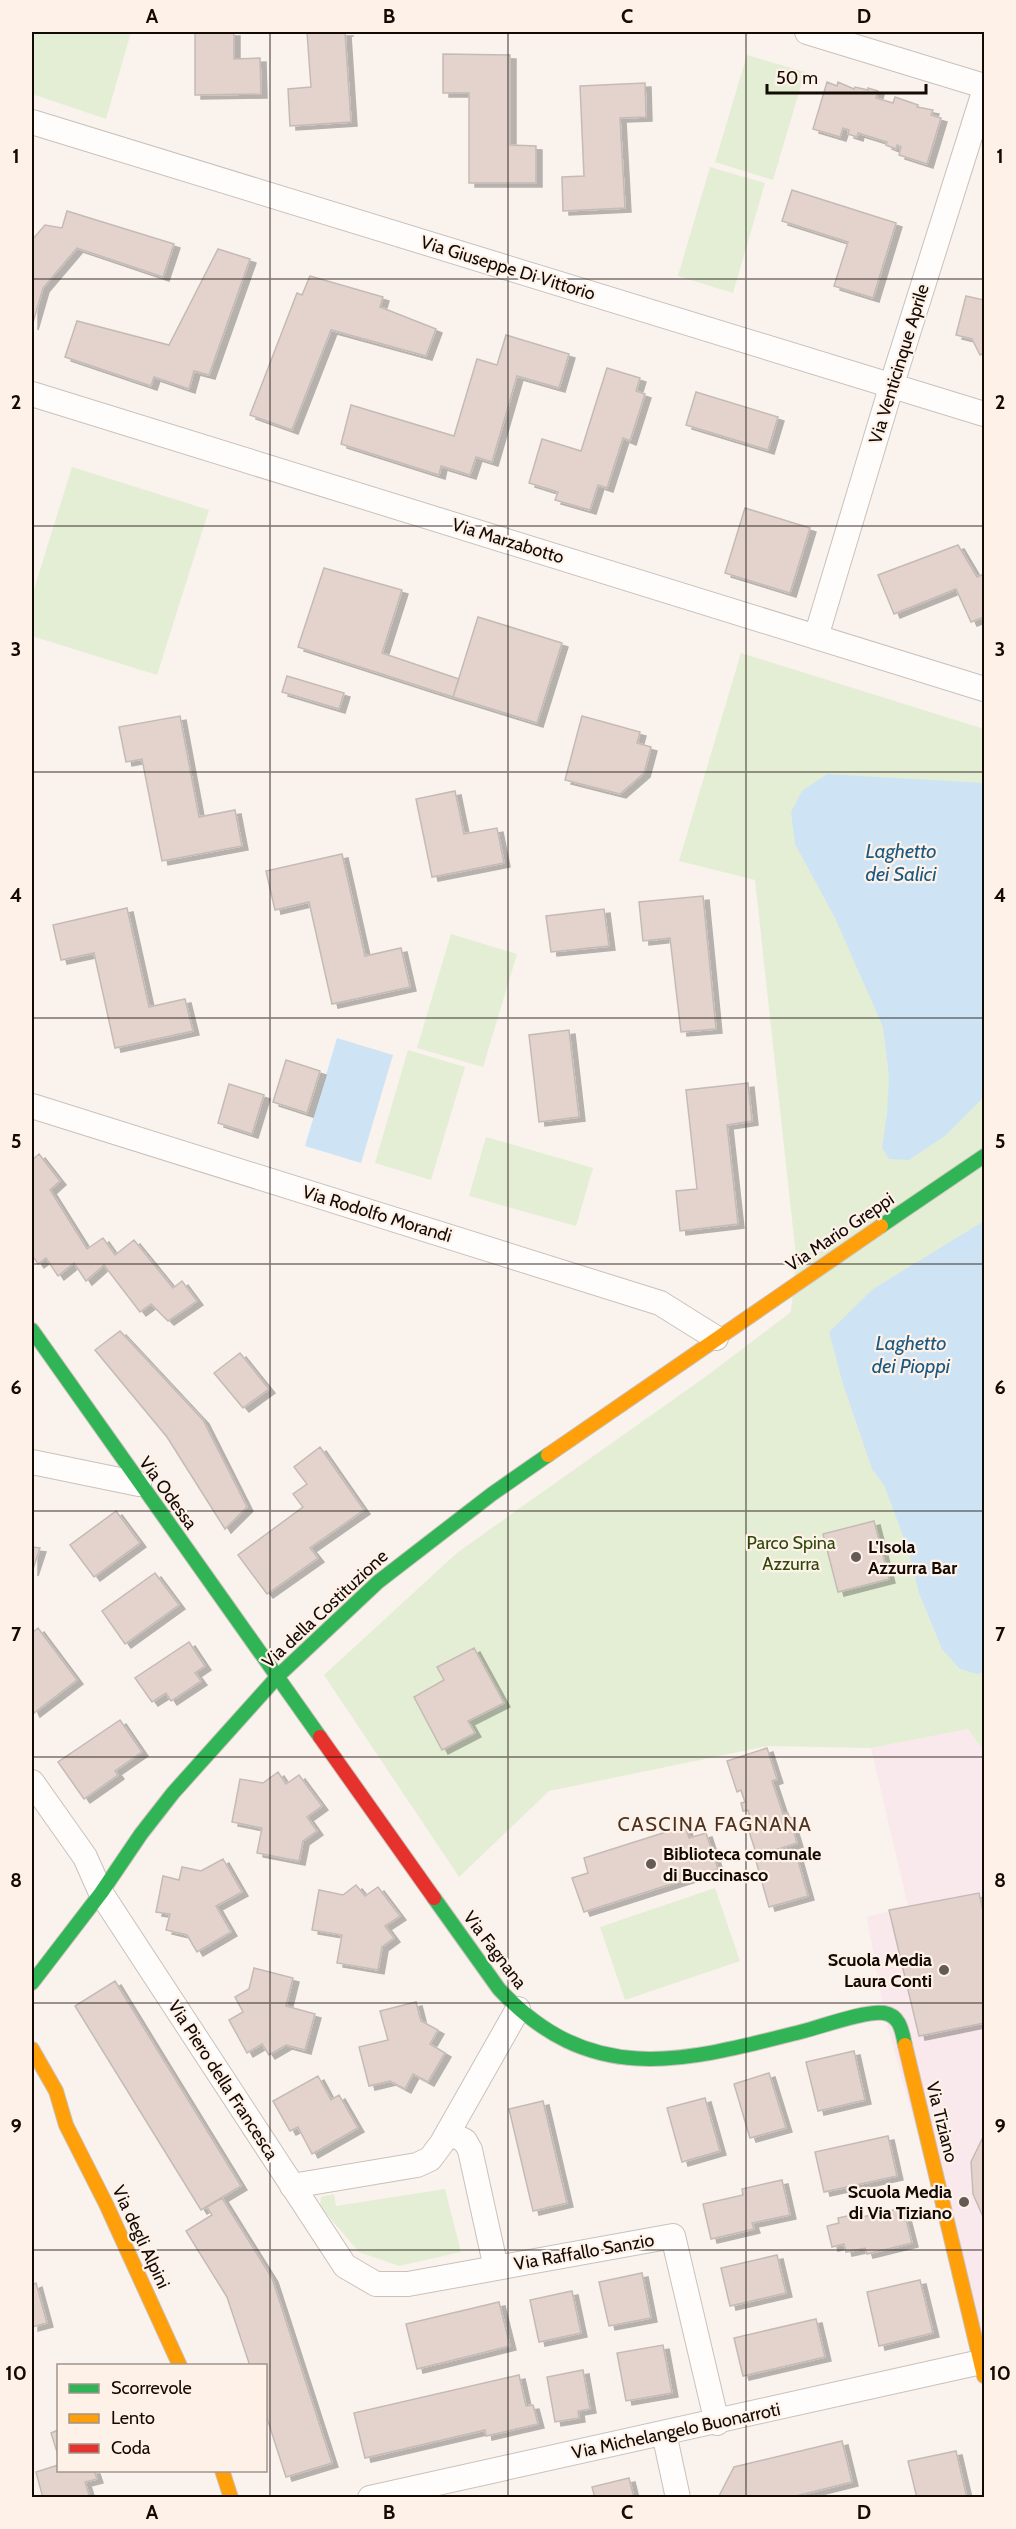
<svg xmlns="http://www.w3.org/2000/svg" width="1016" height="2529" font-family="Cabin,sans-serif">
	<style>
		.education { fill: #fae9ec }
		.green { fill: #e4eed5 }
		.water { fill: #cee4f5 }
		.building { fill: #e3d3cc; stroke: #c5bbb6; stroke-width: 1.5; filter: url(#shadow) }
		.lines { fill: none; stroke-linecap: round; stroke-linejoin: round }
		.street-casing { stroke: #cac1ba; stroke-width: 26 }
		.fast-casing { stroke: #cac1ba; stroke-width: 16 }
		.slow-casing { stroke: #cac1ba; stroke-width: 16 }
		.jam-casing { stroke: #cac1ba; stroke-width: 16 }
		.street { stroke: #fefdfc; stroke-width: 24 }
		.fast { stroke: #30b455; stroke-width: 14 }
		.slow { stroke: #ff9f0a; stroke-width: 14 }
		.jam { stroke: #e5322d; stroke-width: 14 }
		.grid { fill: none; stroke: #140a04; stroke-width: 1.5; stroke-opacity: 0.55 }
		.poi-dot { fill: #645b56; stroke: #fef1e8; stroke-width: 2 }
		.labels { text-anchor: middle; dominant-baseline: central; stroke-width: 4.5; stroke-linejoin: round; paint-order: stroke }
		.street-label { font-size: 18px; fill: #140a04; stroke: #fef1e8 }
		.park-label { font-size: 18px; fill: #2d4808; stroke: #fef1e8 }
		.poi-label { font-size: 18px; font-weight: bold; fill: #140a04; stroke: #fef1e8; text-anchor: start }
		.water-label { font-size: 20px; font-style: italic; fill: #185a83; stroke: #fef1e8 }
		.neighbourhood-label { font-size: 20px; letter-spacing: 1.5px; fill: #4b3220; stroke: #fef1e8 }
		.neatline { fill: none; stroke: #140a04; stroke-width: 2 }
		.grid-label { font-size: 20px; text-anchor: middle; font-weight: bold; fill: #140a04 }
	</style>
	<defs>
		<filter id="shadow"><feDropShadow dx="6" dy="4" stdDeviation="0" flood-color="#0004"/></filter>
	</defs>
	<rect width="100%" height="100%" fill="#f9f2ed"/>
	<!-- education -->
	<path class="education" d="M 968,1729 L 984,1751 L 984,2376 L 884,2013 L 867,1917 L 908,1906 L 871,1748 Z"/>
	<!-- green -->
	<path class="green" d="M 32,32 L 131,32 L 106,119 L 32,94 Z
		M 747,55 L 805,72 L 773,180 L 715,162 Z
		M 710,167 L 765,183 L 733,293 L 678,276 Z
		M 72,467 L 209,510 L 157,675 L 32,636 L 32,596 Z
		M 741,653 L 984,729 L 984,1751 L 968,1729 L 871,1748 L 768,1746 L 549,1791 L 459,1877 L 324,1675 L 458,1552 L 708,1375 L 791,1312 L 796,1256 L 755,880 L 679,861 Z
		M 451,934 L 517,954 L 483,1067 L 417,1048 Z
		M 408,1050 L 465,1067 L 431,1180 L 375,1163 Z
		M 486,1137 L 593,1168 L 576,1226 L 469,1196 Z
		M 715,1888 L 740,1961 L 625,2000 L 600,1927 Z
		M 445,2189 L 461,2252 L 399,2266 L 359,2252 L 320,2206 L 321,2197 L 334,2194 L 336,2206 Z"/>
	<!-- water -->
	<path class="water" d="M 827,774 L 984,783 L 984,1097 L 945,1136 L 909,1160 L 889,1159 L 882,1148 L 887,1113 L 889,1076 L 883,1027 L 835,918 L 795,844 L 791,812 L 802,791 Z
		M 337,1038 L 393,1055 L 361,1163 L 305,1146 Z
		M 984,1221 L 984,1672 L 977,1674 L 960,1669 L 942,1649 L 919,1593 L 908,1549 L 884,1485 L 872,1469 L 843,1384 L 829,1332 L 873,1289 Z"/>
	<!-- building -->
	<path class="building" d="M 195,32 L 234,32 L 234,59 L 260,58 L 261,94 L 195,95 Z
		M 307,32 L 348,32 L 345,32 L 351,122 L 290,126 L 288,89 L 311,87 Z
		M 443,54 L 510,55 L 510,145 L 536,146 L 536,183 L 469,183 L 469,93 L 443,93 Z
		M 827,82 L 837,86 L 838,82 L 854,89 L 855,87 L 868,90 L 868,88 L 878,91 L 876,98 L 893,103 L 895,97 L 918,105 L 917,107 L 933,110 L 931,115 L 941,118 L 927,164 L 899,155 L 901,147 L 897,145 L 896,149 L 886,145 L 887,142 L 858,133 L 857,137 L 848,134 L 849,130 L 843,128 L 840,137 L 813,129 Z
		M 645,83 L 646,117 L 620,118 L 625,208 L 563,211 L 562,177 L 584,176 L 580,86 Z
		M 792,190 L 896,223 L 873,298 L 834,286 L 848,242 L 782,221 Z
		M 67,211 L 174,244 L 163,277 L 77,248 L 43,288 L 32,326 L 32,240 L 45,225 L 62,228 Z
		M 218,249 L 250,259 L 209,375 L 194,371 L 189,389 L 154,377 L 151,386 L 65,357 L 77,321 L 169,345 Z
		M 310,276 L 383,297 L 380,307 L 436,329 L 426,356 L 331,330 L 292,430 L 250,415 L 297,293 L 302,295 Z
		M 966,296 L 984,300 L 984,353 L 980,355 L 972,339 L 956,335 Z
		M 506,335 L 569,354 L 559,388 L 517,376 L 492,462 L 476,457 L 470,475 L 441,466 L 439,475 L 341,444 L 351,405 L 454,436 L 477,359 L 497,365 Z
		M 607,368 L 640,378 L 636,391 L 645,394 L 630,441 L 623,438 L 607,488 L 598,485 L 590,510 L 555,500 L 558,492 L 529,483 L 542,439 L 581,451 Z
		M 696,392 L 778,417 L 768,450 L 686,425 Z
		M 745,508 L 810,528 L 790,593 L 725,573 Z
		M 958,545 L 977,577 L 984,574 L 984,617 L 971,622 L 956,589 L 894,614 L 878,575 Z
		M 324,568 L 402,590 L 382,653 L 459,679 L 453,697 L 298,647 Z
		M 478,617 L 562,643 L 537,723 L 453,697 Z
		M 287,676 L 344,693 L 339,709 L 282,692 Z
		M 180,716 L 199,817 L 235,810 L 242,846 L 162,861 L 142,759 L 126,762 L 119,727 Z
		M 582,716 L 640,732 L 637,743 L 651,747 L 644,773 L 620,794 L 565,780 Z
		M 455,791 L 464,834 L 497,828 L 504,863 L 432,877 L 416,799 Z
		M 342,854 L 365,956 L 401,948 L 410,987 L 332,1004 L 309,902 L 275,910 L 266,871 Z
		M 703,896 L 716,1029 L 681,1032 L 670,938 L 643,941 L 639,902 Z
		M 127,908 L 149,1007 L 185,999 L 193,1031 L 115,1048 L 94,953 L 61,960 L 53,925 Z
		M 604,909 L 609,946 L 551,952 L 546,916 Z
		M 569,1030 L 579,1117 L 539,1122 L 529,1035 Z
		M 286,1060 L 320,1071 L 307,1113 L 273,1102 Z
		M 748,1083 L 752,1121 L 727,1125 L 738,1224 L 680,1231 L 676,1191 L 697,1189 L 686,1090 Z
		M 229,1084 L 264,1095 L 252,1134 L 218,1123 Z
		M 39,1154 L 60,1181 L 50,1190 L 87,1249 L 103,1238 L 115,1255 L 134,1240 L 173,1288 L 182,1281 L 197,1301 L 168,1321 L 151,1304 L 140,1312 L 104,1265 L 86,1281 L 74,1263 L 58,1276 L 46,1258 L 38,1264 L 32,1255 L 32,1160 Z
		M 120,1331 L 203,1420 L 247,1507 L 225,1529 L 167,1437 L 95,1350 Z
		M 240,1353 L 269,1389 L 243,1408 L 214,1373 Z
		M 320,1447 L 364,1510 L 310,1548 L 318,1558 L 267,1594 L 238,1555 L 303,1507 L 293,1494 L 307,1484 L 294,1467 Z
		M 116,1511 L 140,1543 L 94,1577 L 70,1545 Z
		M 874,1521 L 889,1579 L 838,1592 L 823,1534 Z
		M 32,1547 L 40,1548 L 32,1572 Z
		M 155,1573 L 179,1605 L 125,1644 L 102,1611 Z
		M 38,1628 L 77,1680 L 34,1713 L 32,1709 L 32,1633 Z
		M 189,1642 L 205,1666 L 195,1673 L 201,1681 L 171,1701 L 166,1693 L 152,1702 L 135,1678 Z
		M 474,1648 L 504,1703 L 468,1721 L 475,1733 L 442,1750 L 414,1697 L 444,1680 L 437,1667 Z
		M 120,1720 L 142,1752 L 115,1771 L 118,1775 L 84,1799 L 58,1762 Z
		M 767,1748 L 777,1779 L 772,1781 L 783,1814 L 788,1813 L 797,1843 L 757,1856 L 747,1825 L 752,1823 L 748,1810 L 743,1811 L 741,1803 L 745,1802 L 741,1790 L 737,1792 L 727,1761 Z
		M 278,1772 L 286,1784 L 299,1775 L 322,1806 L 307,1817 L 317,1831 L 303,1841 L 299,1861 L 257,1853 L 262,1828 L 232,1822 L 240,1779 L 263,1783 Z
		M 685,1826 L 689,1838 L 706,1833 L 718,1869 L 584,1912 L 572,1878 L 588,1873 L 584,1858 Z
		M 795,1850 L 808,1896 L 769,1907 L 756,1861 Z
		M 223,1859 L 242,1892 L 216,1906 L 231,1932 L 197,1952 L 187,1935 L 166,1930 L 170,1914 L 156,1912 L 163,1876 L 179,1880 L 182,1867 L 201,1871 Z
		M 356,1885 L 365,1896 L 378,1887 L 400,1916 L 385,1926 L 394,1938 L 382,1947 L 378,1970 L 337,1963 L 342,1935 L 312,1930 L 319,1890 L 343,1895 Z
		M 979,1893 L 984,1916 L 984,2023 L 919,2036 L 889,1910 Z
		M 254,1968 L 293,1978 L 286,2006 L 315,2014 L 305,2050 L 286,2045 L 269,2055 L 262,2044 L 247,2053 L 229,2020 L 243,2012 L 235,1997 L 249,1989 Z
		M 115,1981 L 241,2186 L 201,2210 L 75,2006 Z
		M 416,2002 L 421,2021 L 438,2030 L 430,2044 L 445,2053 L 428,2082 L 413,2074 L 405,2089 L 390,2081 L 369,2086 L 359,2047 L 388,2040 L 380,2011 Z
		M 854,2051 L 865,2100 L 818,2111 L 806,2062 Z
		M 769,2073 L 786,2128 L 750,2138 L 734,2084 Z
		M 318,2076 L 331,2100 L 339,2095 L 358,2128 L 312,2154 L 298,2127 L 290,2131 L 273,2101 Z
		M 705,2098 L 720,2151 L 682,2162 L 667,2108 Z
		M 543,2101 L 567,2203 L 533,2211 L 509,2109 Z
		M 984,2135 L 984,2219 L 973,2194 L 971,2162 Z
		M 888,2136 L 897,2176 L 824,2192 L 815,2152 Z
		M 782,2180 L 790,2215 L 752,2223 L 754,2229 L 711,2239 L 703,2204 L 743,2195 L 742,2189 Z
		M 222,2198 L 272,2278 L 332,2463 L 286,2477 L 266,2415 L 266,2366 L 250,2366 L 227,2297 L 186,2231 L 212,2215 L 207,2207 Z
		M 903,2208 L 912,2243 L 867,2254 L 865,2248 L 846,2252 L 844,2244 L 832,2247 L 827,2226 L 839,2223 L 838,2218 L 861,2213 L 862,2217 Z
		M 777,2255 L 786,2293 L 730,2306 L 721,2268 Z
		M 642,2273 L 651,2318 L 609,2326 L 599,2282 Z
		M 920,2280 L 933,2333 L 879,2346 L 867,2292 Z
		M 36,2283 L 47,2323 L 32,2327 L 32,2285 Z
		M 572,2291 L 581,2333 L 539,2342 L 530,2300 Z
		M 499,2302 L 510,2346 L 417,2369 L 406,2324 Z
		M 816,2319 L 825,2357 L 743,2376 L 734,2338 Z
		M 663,2345 L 672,2393 L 626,2401 L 617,2353 Z
		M 583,2370 L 590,2409 L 578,2411 L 579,2418 L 555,2422 L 547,2377 Z
		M 519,2375 L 526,2406 L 533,2405 L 538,2424 L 486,2436 L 485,2430 L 365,2458 L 354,2413 Z
		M 58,2430 L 58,2455 L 51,2433 Z
		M 842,2441 L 852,2482 L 788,2498 L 718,2498 L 734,2467 Z
		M 956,2451 L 967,2498 L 917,2498 L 908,2461 Z
		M 58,2465 L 58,2470 L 94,2470 L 97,2479 L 85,2482 L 90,2498 L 43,2498 L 36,2472 Z
		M 629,2478 L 634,2498 L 595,2498 L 592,2487 Z"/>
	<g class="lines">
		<defs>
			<path id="street" d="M 807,32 L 984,86
				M 32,122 L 984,414
				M 32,394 L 984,689
				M 816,637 L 896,371 L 984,92
				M 32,1106 L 660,1303 L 716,1338
				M 32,1462 L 139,1484
				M 32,1782 L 85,1857 L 101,1893 L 345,2266 L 376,2284 L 408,2284 L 673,2236 L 717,2423
				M 448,2132 L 465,2141 L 470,2150 L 496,2268
				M 292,2186 L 417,2165 L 430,2159 L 442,2143 L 518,2009
				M 664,2433 L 678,2498
				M 370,2498 L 981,2362"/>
			<path id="fast" d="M 881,1226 L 984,1156
				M 32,1330 L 320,1737
				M 434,1898 L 499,1989 C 592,2089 686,2061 804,2031 C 823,2026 867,2010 884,2013 C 901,2016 902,2032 905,2045
				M 32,1983 L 101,1893 L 141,1834 L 173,1793 L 278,1676 L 378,1582 L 492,1494 L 548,1455"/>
			<path id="slow" d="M 548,1455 L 881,1226
				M 905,2045 L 984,2376
				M 32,2049 L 56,2091 L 66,2125 L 106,2204 L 180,2366
				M 222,2470 L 231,2498"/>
			<path id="jam" d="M 320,1737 L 434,1898"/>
		</defs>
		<!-- street casing -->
		<use href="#street" class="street-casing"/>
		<!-- fast casing -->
		<use href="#fast" class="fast-casing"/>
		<!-- slow casing -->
		<use href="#slow" class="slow-casing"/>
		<!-- jam casing -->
		<use href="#jam" class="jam-casing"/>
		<!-- street -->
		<use href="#street" class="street"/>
		<!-- fast -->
		<use href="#fast" class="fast"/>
		<!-- slow -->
		<use href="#slow" class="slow"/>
		<!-- jam -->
		<use href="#jam" class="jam"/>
	</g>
	<!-- grid -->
	<path class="grid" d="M 270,32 L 270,2498M 508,32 L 508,2498M 746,32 L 746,2498M 32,279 L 984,279M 32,526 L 984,526M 32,772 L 984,772M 32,1018 L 984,1018M 32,1264 L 984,1264M 32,1511 L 984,1511M 32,1757 L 984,1757M 32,2003 L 984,2003M 32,2250 L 984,2250"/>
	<!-- markers -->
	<g class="poi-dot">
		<circle cx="856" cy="1557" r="6"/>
		<circle cx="651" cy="1864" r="6"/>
		<circle cx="944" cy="1970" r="6"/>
		<circle cx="964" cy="2202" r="6"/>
	</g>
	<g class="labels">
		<!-- street labels -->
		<g class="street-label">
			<text transform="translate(508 268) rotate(17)">Via Giuseppe Di Vittorio</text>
			<text transform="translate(899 364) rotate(-73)">Via Venticinque Aprile</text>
			<text transform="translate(508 541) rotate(17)">Via Marzabotto</text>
			<text transform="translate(377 1214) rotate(17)">Via Rodolfo Morandi</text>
			<text transform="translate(840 1232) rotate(-34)">Via Mario Greppi</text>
			<text transform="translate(168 1493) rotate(54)">Via Odessa</text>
			<text transform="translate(325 1609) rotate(-43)">Via della Costituzione</text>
			<text transform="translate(495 1950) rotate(53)">Via Fagnana</text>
			<text transform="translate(223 2080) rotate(57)">Via Piero della Francesca</text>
			<text transform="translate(942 2122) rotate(76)">Via Tiziano</text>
			<text transform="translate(141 2237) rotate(65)">Via degli Alpini</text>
			<text transform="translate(584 2252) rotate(-10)">Via Raffallo Sanzio</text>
			<text transform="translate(676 2431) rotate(-12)">Via Michelangelo Buonarroti</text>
		</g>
		<!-- park labels -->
		<g class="park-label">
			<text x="791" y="1543">Parco Spina<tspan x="791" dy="21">Azzurra</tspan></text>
		</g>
		<!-- poi labels -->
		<g class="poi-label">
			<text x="868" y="1547">L'Isola<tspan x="868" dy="21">Azzurra Bar</tspan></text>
			<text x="663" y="1854">Biblioteca comunale<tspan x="663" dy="21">di Buccinasco</tspan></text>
			<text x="932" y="1960" text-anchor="end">Scuola Media<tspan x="932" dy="21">Laura Conti</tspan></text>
			<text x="952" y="2192" text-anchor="end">Scuola Media<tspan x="952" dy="21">di Via Tiziano</tspan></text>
		</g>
		<!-- water labels -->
		<g class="water-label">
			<text x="901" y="851">Laghetto<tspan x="901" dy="23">dei Salici</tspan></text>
			<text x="911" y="1343">Laghetto<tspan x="911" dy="23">dei Pioppi</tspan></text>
		</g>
		<!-- neighbourhood labels -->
		<g class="neighbourhood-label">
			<text x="715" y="1824">CASCINA FAGNANA</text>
		</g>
	</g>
	<!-- border -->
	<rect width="1016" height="2529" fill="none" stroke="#fef1e8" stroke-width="66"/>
	<!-- legend -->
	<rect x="57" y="2364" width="210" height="108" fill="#fef1e8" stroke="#a0958d" stroke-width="1.5"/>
	<rect x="69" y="2384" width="30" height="9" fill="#30b455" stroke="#a0958d" stroke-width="1.5"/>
	<text x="111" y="2394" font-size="18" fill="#140a04">Scorrevole</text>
	<rect x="69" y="2414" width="30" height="9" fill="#ff9f0a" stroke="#a0958d" stroke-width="1.5"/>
	<text x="111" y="2424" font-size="18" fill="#140a04">Lento</text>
	<rect x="69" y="2444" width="30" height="9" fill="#e5322d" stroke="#a0958d" stroke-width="1.5"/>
	<text x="111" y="2454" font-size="18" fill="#140a04">Coda</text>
	<!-- scale -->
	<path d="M767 84v9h159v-9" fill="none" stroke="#140a04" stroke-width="3"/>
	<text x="776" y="84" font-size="18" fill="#140a04" stroke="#fef1e8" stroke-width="4.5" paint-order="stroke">50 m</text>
	<rect x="33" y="33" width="950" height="2463" class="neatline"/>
	<g class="grid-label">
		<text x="152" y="23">A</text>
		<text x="389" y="23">B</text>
		<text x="627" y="23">C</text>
		<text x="864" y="23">D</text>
		<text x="16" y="163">1</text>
		<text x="1000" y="163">1</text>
		<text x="16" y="409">2</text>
		<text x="1000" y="409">2</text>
		<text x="16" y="656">3</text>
		<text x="1000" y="656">3</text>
		<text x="16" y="902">4</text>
		<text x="1000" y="902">4</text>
		<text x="16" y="1148">5</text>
		<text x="1000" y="1148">5</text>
		<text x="16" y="1394">6</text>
		<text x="1000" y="1394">6</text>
		<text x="16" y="1641">7</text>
		<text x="1000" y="1641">7</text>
		<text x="16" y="1887">8</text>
		<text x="1000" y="1887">8</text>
		<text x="16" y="2133">9</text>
		<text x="1000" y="2133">9</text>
		<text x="16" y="2380">10</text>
		<text x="1000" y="2380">10</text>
		<text x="152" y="2519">A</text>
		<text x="389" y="2519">B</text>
		<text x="627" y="2519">C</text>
		<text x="864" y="2519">D</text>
	</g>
</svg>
